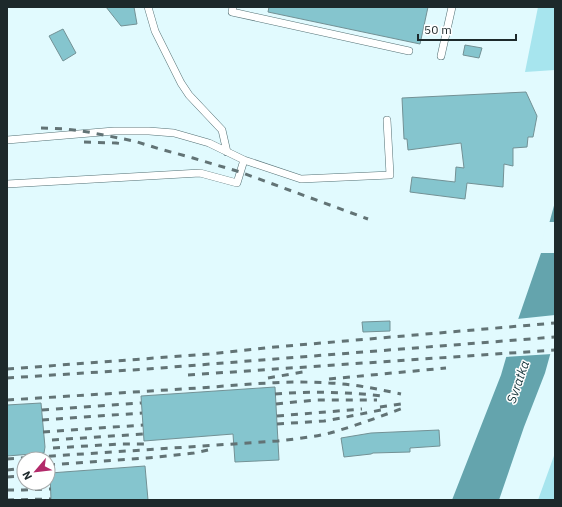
<svg xmlns="http://www.w3.org/2000/svg" width="562" height="507" font-family="'IBM Plex Sans',sans-serif">
	<style>
		.green { fill: #a7e5ee }
		.water { fill: #64a4ad }
		.pier { fill: #e1fafe }
		.building { fill: #85c5ce; stroke: #739195 }
		.lines { fill: none; stroke-linecap: round; stroke-linejoin: round }
		.service-casing { stroke: #547175; stroke-width: 8 }
		.service { stroke: #fff; stroke-width: 7 }
		.rail { stroke: #627375; stroke-width: 3; stroke-dasharray: 7 7; stroke-linecap: butt }
		.labels { text-anchor: middle; dominant-baseline: central; stroke-width: 3; stroke-linejoin: round; paint-order: stroke }
		.water-label { font-size: 13px; font-style: italic; fill: #16363b; stroke: #fff }
	</style>
	<rect width="100%" height="100%" fill="#e1fafe"/>
	<!-- green -->
	<path class="green" d="M 538,7 L 555,7 L 555,70 L 525,72 Z
		M 555,453 L 555,500 L 538,500 Z"/>
	<!-- water -->
	<path class="water" d="M 555,202 L 555,337 L 545,373 L 524,427 L 499,500 L 452,500 L 501,375 L 512,337 L 541,253 Z"/>
	<!-- pier -->
	<path class="pier" d="M 547,222 L 555,222 L 555,253 L 539,253 Z
		M 555,315 L 555,344 L 552,354 L 504,357 L 517,319 Z"/>
	<!-- building -->
	<path class="building" d="M 106,7 L 134,7 L 137,24 L 121,26 Z
		M 269,7 L 428,7 L 420,44 L 268,12 Z
		M 63,29 L 76,53 L 63,61 L 49,36 Z
		M 465,45 L 482,48 L 479,58 L 463,55 Z
		M 526,92 L 537,116 L 533,137 L 528,137 L 527,147 L 513,148 L 513,166 L 504,164 L 503,187 L 467,183 L 465,199 L 410,192 L 412,177 L 455,182 L 456,167 L 464,168 L 461,143 L 408,150 L 407,139 L 404,139 L 402,98 Z
		M 390,321 L 390,331 L 363,332 L 362,322 Z
		M 275,387 L 279,460 L 235,462 L 233,434 L 144,441 L 141,396 Z
		M 41,403 L 45,447 L 44,453 L 7,456 L 7,405 Z
		M 439,430 L 440,446 L 410,448 L 410,452 L 373,453 L 371,454 L 344,457 L 341,438 L 371,433 Z
		M 145,466 L 148,500 L 51,500 L 50,473 Z"/>
	<g class="lines">
		<defs>
			<path id="service" d="M 148,7 L 155,31 L 181,83 L 189,95 L 222,130 L 227,152
				M 233,7 L 232,12 L 409,51
				M 441,56 L 452,7
				M 7,140 L 114,131 L 149,131 L 174,133 L 209,143 L 244,160 L 237,183 L 200,173 L 7,184
				M 244,160 L 301,179 L 390,175 L 387,120"/>
		</defs>
		<!-- service casing -->
		<use href="#service" class="service-casing"/>
		<!-- service -->
		<use href="#service" class="service"/>
		<!-- rail -->
		<path class="rail" d="M 41,128 L 66,129 L 88,132 L 134,141 L 160,149 L 193,158 L 240,172 L 368,219
			M 84,142 L 116,143 L 124,144
			M 7,369 L 209,354 L 275,347 L 555,323
			M 188,375 L 555,350
			M 7,378 L 147,369 L 555,337
			M 268,378 L 303,372
			M 329,379 L 446,368
			M 275,394 C 311,391 347,392 383,396
			M 7,400 C 71,396 135,392 198,388 C 242,385 285,380 329,383 C 354,384 377,389 401,394
			M 276,404 L 315,400 L 377,400
			M 380,407 L 401,404
			M 42,410 L 141,403
			M 277,416 L 362,409
			M 42,420 L 142,413
			M 277,424 L 324,421 L 346,417 L 386,409
			M 43,432 L 143,425
			M 52,440 L 143,434
			M 53,448 L 120,444 L 144,444
			M 7,459 L 278,441 C 295,439 313,437 330,433 C 355,426 379,417 403,408
			M 48,465 L 147,458 L 194,453 L 208,450
			M 7,470 L 24,468
			M 7,477 L 24,476
			M 7,490 L 23,490 L 51,489
			M 7,500 L 51,499"/>
	</g>
	<g class="labels">
		<!-- water labels -->
		<g class="water-label">
			<text transform="translate(518 382) rotate(-71)">Svratka</text>
		</g>
	</g>
	<!-- border -->
	<rect width="562" height="507" fill="none" stroke="#1d292b" stroke-width="16"/>
	<!-- north arrow -->
	<g transform="translate(36 471) rotate(242)"><circle r="19" fill="#ffffff" stroke="#a5a9aa"/>
	<path d="M0-3L7 15L0 10L-7 15Z" fill="#b22a6a"/>
	<text y="-6" font-size="11" font-weight="bold" text-anchor="middle" fill="#1d292b">N</text>
	</g>
	<!-- scale -->
	<path d="M418 34v6h98v-6" fill="none" stroke="#1d292b" stroke-width="2"/>
	<text x="424" y="34" font-size="12" fill="#1d292b" stroke="#ffffff" stroke-width="3" paint-order="stroke">50 m</text>
</svg>
